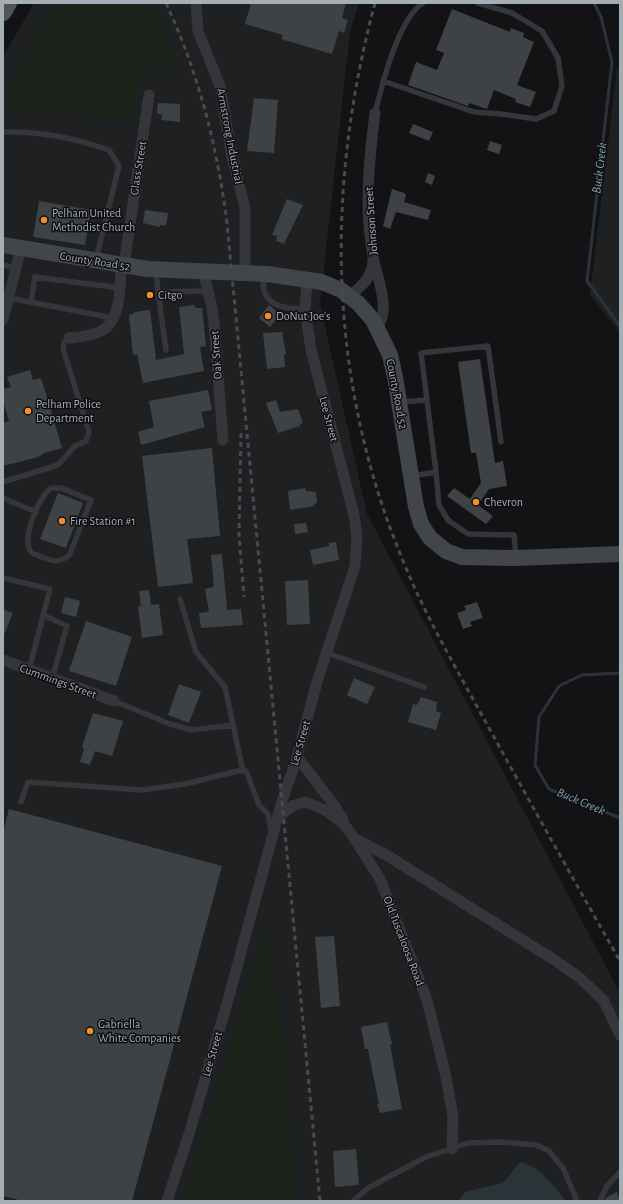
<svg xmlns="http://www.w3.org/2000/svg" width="623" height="1204" font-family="'Alegreya Sans',sans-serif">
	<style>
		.built { fill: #1f2022 }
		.green { fill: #1c231b }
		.water { fill: #2a3438 }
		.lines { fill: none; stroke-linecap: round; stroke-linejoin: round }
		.stream { stroke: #2a3438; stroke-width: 3 }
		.building { fill: #3f4245 }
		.lane { stroke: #34363a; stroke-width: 5.5 }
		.street { stroke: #34363a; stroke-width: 11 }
		.secondary { stroke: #42454a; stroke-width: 16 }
		.primary { stroke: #505459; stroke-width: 18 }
		.rail { stroke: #474a4f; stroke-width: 3; stroke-dasharray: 5 4; stroke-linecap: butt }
		.poi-dot { fill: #f08f30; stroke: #0e0e10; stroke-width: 1.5 }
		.labels { text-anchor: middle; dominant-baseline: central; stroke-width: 3; stroke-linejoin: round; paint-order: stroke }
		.street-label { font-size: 12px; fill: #a5adb5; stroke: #0e0e10 }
		.poi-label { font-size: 12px; fill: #a5adb5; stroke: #0e0e10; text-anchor: start }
		.water-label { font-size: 13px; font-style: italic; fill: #7ca1b0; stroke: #0e0e10 }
	</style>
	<rect width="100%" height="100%" fill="#131315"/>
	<!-- built -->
	<path class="built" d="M 34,3 L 359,3 L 350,32 L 320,304 L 367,514 L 620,993 L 620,1201 L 3,1201 L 3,57 Z
		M 617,68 L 620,69 L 620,333 L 590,295 Z"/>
	<!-- green -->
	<path class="green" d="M 55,3 L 153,3 L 180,68 L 139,68 L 136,121 L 4,106 Z
		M 265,925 L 284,1044 L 297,1201 L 184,1201 Z"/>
	<!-- water -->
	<path class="water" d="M 520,1162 C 540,1166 554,1186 566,1201 L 458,1201 L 465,1192 L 503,1183 Z"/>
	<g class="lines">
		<!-- stream -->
		<path class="stream" d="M 594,3 L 601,17 L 612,62 L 587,281 L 620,326
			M 620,673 L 582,675 L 559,686 L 539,717 L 535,765 L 549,789 L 620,818"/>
	</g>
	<!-- building -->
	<path class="building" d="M 251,3 L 346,3 L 342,18 L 348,20 L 344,33 L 339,31 L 332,54 L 281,39 L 283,35 L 245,24 Z
		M 452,9 L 510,32 L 511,28 L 524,33 L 523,37 L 534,42 L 517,85 L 536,92 L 530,107 L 515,102 L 516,99 L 494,90 L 487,109 L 469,103 L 468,106 L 408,85 L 416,62 L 437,70 L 444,53 L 436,50 Z
		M 254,98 L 278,100 L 274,153 L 247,151 Z
		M 158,103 L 180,104 L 180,122 L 161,120 L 162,114 L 158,114 L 157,112 Z
		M 413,124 L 433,132 L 429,141 L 409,133 Z
		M 490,141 L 502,145 L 499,154 L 487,150 Z
		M 428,173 L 435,176 L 432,185 L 425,182 Z
		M 392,189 L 404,193 L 406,195 L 404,202 L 431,210 L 428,220 L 396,212 L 390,229 L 383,226 Z
		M 287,199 L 303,205 L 284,244 L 276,241 L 277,236 L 272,235 Z
		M 39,201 L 91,210 L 85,245 L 33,237 Z
		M 145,210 L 168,213 L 166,226 L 160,225 L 160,227 L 143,223 Z
		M 195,305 L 195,308 L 202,308 L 206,346 L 200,347 L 204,371 L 143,383 L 137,354 L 133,355 L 129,315 L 133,314 L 135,312 L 150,310 L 156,360 L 184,354 L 179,307 Z
		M 269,305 L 280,314 L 270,327 L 259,318 Z
		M 282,332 L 286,354 L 284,354 L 285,367 L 267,369 L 263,333 Z
		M 480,359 L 495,463 L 503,461 L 507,486 L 489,489 L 478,505 L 493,516 L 486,524 L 447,496 L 454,488 L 470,499 L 481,483 L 476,453 L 471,453 L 458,362 Z
		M 30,370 L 33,380 L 40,378 L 42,381 L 62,448 L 44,453 L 38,457 L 3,466 L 3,423 L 9,421 L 3,401 L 3,389 L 11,387 L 7,377 Z
		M 208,390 L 212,410 L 201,412 L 205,427 L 141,445 L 138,432 L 154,427 L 149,401 Z
		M 276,400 L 280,412 L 298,409 L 303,423 L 300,424 L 300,426 L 278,433 L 266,403 Z
		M 212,448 L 220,536 L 187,539 L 193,583 L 158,587 L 142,456 Z
		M 305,488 L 306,491 L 316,492 L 317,503 L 314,504 L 314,506 L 290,510 L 288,491 Z
		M 58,493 L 83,503 L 66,548 L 40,539 Z
		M 306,523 L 308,532 L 295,534 L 294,524 Z
		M 336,542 L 339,560 L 313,565 L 310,550 L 329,546 L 329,543 Z
		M 222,554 L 227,610 L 241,609 L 243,625 L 201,628 L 199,613 L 209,612 L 205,589 L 214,587 L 211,555 Z
		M 308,580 L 310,624 L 287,625 L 285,581 Z
		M 149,590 L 151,605 L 159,604 L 163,635 L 142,638 L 138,606 L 141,606 L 139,591 Z
		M 65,597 L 80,601 L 76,617 L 61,613 Z
		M 477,602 L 483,618 L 470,622 L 472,626 L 463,629 L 457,613 L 466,610 L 464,606 Z
		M 3,609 L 13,613 L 3,637 Z
		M 86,621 L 132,637 L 116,686 L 69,671 Z
		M 354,678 L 375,687 L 367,704 L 347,695 Z
		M 179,684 L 201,692 L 189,723 L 168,715 Z
		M 421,697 L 437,702 L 436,711 L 441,713 L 436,730 L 408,722 L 413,704 L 417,705 Z
		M 93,713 L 123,721 L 112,756 L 95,751 L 90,765 L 80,762 L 84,748 L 82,747 Z
		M 9,809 L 222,866 L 132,1201 L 23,1201 L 3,1196 L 3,833 Z
		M 334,936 L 340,1006 L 321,1008 L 315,937 Z
		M 387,1022 L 392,1044 L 390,1045 L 402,1109 L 380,1113 L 377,1104 L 379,1104 L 368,1049 L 365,1049 L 361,1027 Z
		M 356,1149 L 359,1185 L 335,1187 L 333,1151 Z
		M 617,1192 L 620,1201 L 605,1201 L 606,1198 Z"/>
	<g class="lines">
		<!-- lane -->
		<path class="lane" d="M 383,81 L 474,112 L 501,114 L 536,119 L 554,111 L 562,86 L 558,58 L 542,31 L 512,13 L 478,3
			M 375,113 C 382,85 398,19 423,3
			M 3,132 C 38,131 75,138 109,150 L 119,166 L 96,259
			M 3,265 L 16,268
			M 156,270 L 158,292
			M 263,275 C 264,280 263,287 264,291 C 270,308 290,309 305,309
			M 9,298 L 113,318
			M 31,302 L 35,277 L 120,288
			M 166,350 L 158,292 L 208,291
			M 400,402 L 427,400
			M 436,472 L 421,353 L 488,346 L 501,442
			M 413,476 L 436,472 L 439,505 L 448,520 L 468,534 L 514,535 L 516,556
			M 3,482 L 58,465 L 75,446 L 86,441 L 89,432 L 63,349 L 64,343 L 69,338
			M 51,488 L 61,488 L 91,500 L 70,554 C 58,567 46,558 32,553 C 20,540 38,498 51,488 Z
			M 3,498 L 36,512
			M 3,578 L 50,589 L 29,670
			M 180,599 L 196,652 L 225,687 L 243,771
			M 43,615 L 67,626 L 52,679
			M 327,653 L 424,687
			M 114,701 L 170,724 L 192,730 L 233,725
			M 21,802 L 28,782 L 142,790 L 185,784 L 238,771 L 246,771 L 259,805 L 268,814 L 271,830
			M 353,1201 L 368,1188 L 426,1157 L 468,1143 L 502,1142 L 536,1145 L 549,1151 L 563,1168 L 577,1201
			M 600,1201 L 607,1186 L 620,1172"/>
		<!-- street -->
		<path class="street" d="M 196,3 L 198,31 L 220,86 L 231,152 L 245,208 L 245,272
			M 375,113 C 369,161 364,208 373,256 C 376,274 392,311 377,326
			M 124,265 L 149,95
			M 203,271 L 211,303 L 214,323 L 223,440
			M 350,296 C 362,286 372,277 373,261
			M 3,320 L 21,248
			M 69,338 C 79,337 90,336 99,332 C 122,323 120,286 121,265
			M 3,660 L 114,701
			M 297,757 L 331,801 L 343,819
			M 279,816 L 294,805 L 306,802 L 325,810 L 343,823 L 355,839 L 388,856 L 553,959 L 580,978 L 604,1001 L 620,1035
			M 356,841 L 380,879 L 427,1000 L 446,1077 L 453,1117 L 452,1149
			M 167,1201 L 189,1134 L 228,1000 L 282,801 L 297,757 L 317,682 L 355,566 L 357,537 L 354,515 L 311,350 L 305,309 L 307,280"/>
		<!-- secondary -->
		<path class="secondary" d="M 3,245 L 148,269 L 267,274 L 322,282 L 341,290 L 358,303 L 373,320 L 390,355 L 395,377 L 416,507 L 421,524 L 430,538 L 446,551 L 462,557 L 516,558 L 620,554"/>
		<!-- primary -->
		<path class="primary" d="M 3,12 L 8,3"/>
		<!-- rail -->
		<path class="rail" d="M 166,3 C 199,75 217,145 227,223 L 320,1201
			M 375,3 C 324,193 328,385 406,568 C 429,623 460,675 489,728 C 532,806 576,884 620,961
			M 241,433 L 239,534 L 244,597"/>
	</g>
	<!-- markers -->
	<g class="poi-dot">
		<circle cx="44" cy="220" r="4"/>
		<circle cx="150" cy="295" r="4"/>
		<circle cx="268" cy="316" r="4"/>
		<circle cx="28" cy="411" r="4"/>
		<circle cx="476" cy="502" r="4"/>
		<circle cx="62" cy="521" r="4"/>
		<circle cx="90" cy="1031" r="4"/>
	</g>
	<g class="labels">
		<!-- street labels -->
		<g class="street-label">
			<text transform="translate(230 136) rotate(79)">Armstrong Industrial</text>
			<text transform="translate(138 168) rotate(-81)">Glass Street</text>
			<text transform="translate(371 221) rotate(-94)">Johnson Street</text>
			<text transform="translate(95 261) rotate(9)">County Road 52</text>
			<text transform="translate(216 355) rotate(-94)">Oak Street</text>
			<text transform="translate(397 394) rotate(79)">County Road 52</text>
			<text transform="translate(329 419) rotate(75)">Lee Street</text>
			<text transform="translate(58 681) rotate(20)">Cummings Street</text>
			<text transform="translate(300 743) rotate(-74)">Lee Street</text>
			<text transform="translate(404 941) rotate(69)">Old Tuscaloosa Road</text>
			<text transform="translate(212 1054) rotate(-74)">Lee Street</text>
		</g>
		<!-- poi labels -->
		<g class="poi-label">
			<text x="52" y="213">Pelham United<tspan x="52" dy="14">Methodist Church</tspan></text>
			<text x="158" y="295">Citgo</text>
			<text x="276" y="316">DoNut Joe's</text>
			<text x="36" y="404">Pelham Police<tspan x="36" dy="14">Department</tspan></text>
			<text x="484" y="502">Chevron</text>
			<text x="70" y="521">Fire Station #1</text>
			<text x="98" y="1024">Gabriella<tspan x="98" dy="14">White Companies</tspan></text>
		</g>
		<!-- water labels -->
		<g class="water-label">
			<text transform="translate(600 168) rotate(-83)">Buck Creek</text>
			<text transform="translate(581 802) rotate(23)">Buck Creek</text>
		</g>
	</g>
	<!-- border -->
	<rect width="623" height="1204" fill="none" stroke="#a5adb5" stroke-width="8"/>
</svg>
